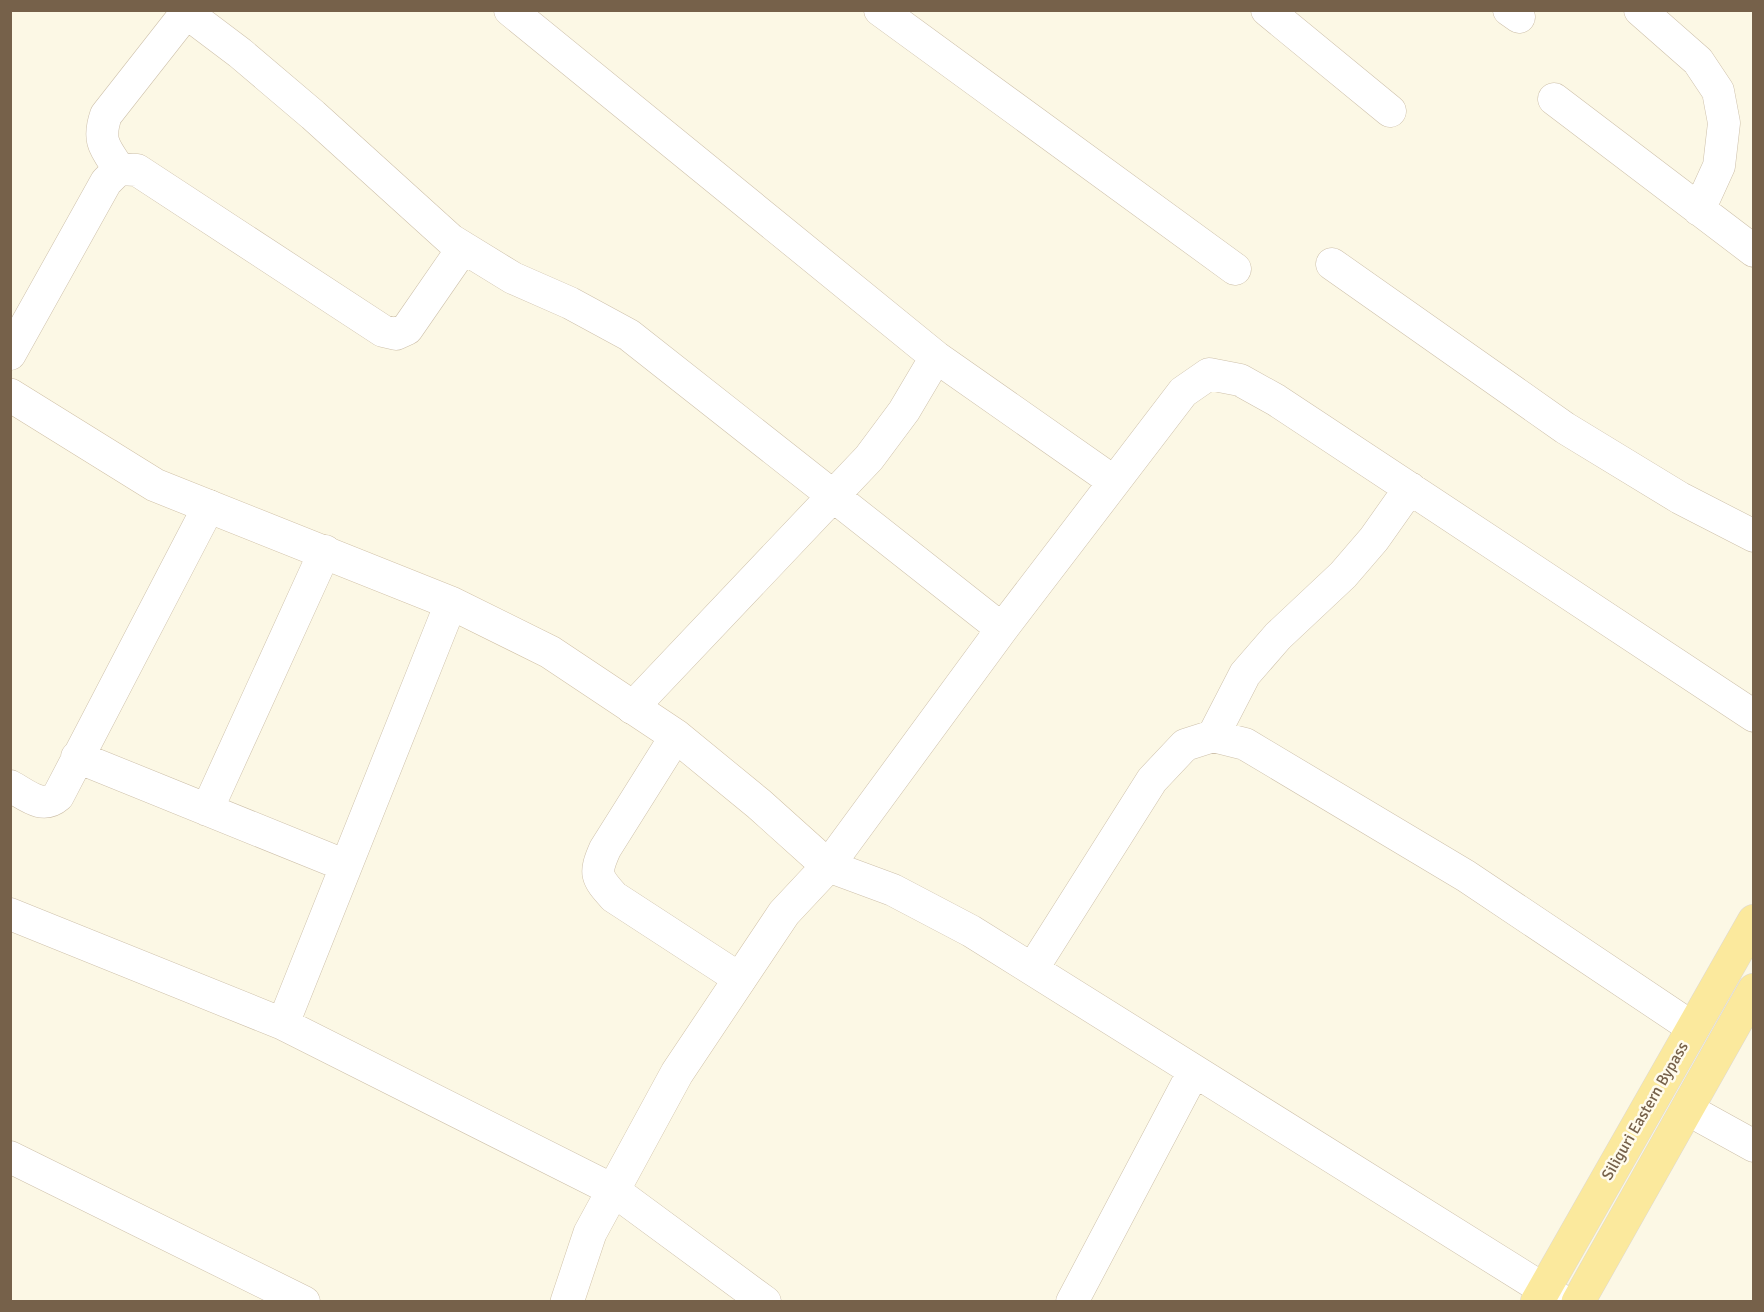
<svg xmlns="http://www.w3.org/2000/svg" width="1764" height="1312" font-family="Signika,sans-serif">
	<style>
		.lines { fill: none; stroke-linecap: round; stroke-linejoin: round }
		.street-casing { stroke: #cec1ab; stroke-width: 33 }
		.secondary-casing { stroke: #d1c2a8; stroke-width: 34 }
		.primary-casing { stroke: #ded9d4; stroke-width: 34 }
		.street { stroke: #fff; stroke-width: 32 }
		.secondary { stroke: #fff; stroke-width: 33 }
		.primary { stroke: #fbe99d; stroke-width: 33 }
		.labels { text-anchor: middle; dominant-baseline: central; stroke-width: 5; stroke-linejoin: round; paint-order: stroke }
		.street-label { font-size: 16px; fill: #76614a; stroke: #fffbec }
	</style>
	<rect width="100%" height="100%" fill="#fcf8e5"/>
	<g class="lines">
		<defs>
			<path id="street" d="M 183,10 L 240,53 L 313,115 L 451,240 L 513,278 L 570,303 L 629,335 L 1002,629
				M 510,10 L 936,357 L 1113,481
				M 880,10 L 1235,269
				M 1267,10 L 1390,111
				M 1509,10 L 1519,17
				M 1640,10 L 1698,61 L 1718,91 L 1724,123 L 1719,166 L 1699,210
				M 1554,99 L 1754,251
				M 119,169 C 105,148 97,141 106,115 L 186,13
				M 1332,264 L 1565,428 L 1680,498 L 1754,536
				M 10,354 L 106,182 L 119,169 L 137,170 L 383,331 L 396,334 L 407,329 L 463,248
				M 632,708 L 869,458 L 904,411 L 936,357
				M 676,736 L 605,849 C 594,874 596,877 614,897 L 740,979
				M 1213,736 L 1245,674 L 1278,636 L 1343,575 L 1374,539 L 1410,488
				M 77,757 L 344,865
				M 10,786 C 27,795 42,810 58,796 L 209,506
				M 207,810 L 325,551
				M 10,914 L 283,1024 L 613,1190 L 765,1302
				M 1033,968 L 1152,780 L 1185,745 L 1213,736 L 1245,744 L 1466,876 L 1693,1028
				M 283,1024 L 451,603
				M 1687,1109 L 1754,1146
				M 10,1157 L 304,1302
				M 1072,1302 L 1194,1071
				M 1564,1302 L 971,931 L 893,890 L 828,866 L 1002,629 L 1183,392 L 1209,374 L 1240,380 L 1276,400 L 1754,716"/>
			<path id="secondary" d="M 10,395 L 155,485 L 451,603 L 550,652 L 676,736 L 759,804 L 828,866 L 784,913 L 677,1073 L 590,1233 L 567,1302"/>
			<path id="primary" d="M 1537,1302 L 1754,921
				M 1578,1302 L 1754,990"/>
		</defs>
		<!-- street casing -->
		<use href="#street" class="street-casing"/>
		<!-- secondary casing -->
		<use href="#secondary" class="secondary-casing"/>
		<!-- primary casing -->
		<use href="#primary" class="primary-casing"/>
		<!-- street -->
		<use href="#street" class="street"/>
		<!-- secondary -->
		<use href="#secondary" class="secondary"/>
		<!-- primary -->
		<use href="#primary" class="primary"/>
	</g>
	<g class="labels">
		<!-- street labels -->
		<g class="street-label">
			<text transform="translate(1645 1111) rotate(-60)">Siliguri Eastern Bypass</text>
		</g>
	</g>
	<!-- border -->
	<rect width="1764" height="1312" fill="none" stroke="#76614a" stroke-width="24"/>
</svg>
